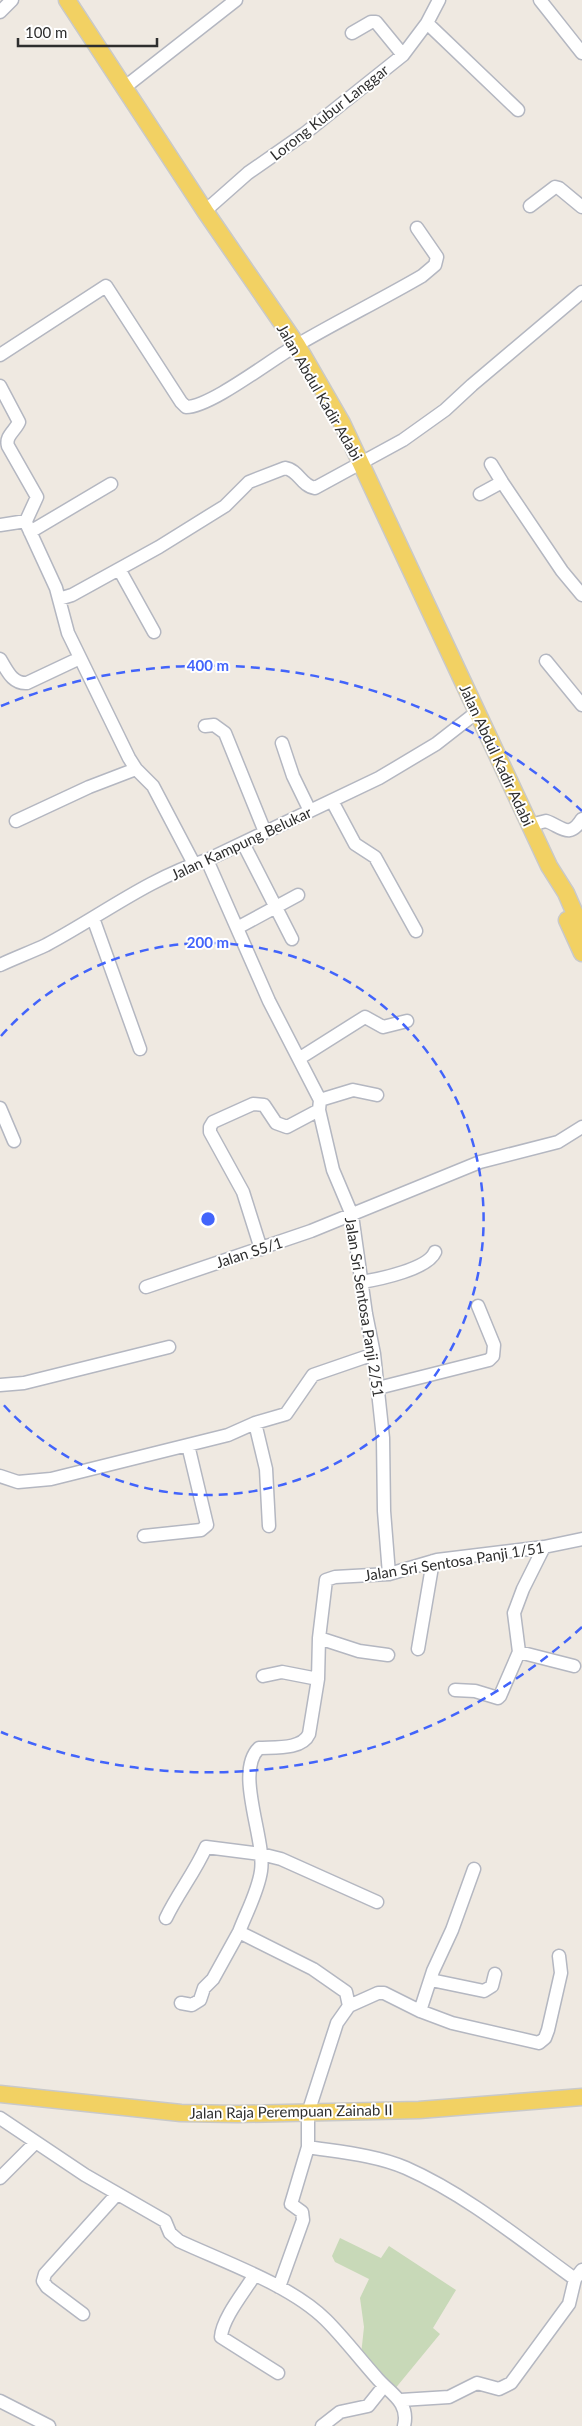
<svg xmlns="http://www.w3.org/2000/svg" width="582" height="2426" font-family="Lato,sans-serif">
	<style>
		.cemetery { fill: #c8d9b8 }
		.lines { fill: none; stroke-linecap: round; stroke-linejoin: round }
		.minor-casing { stroke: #b4b7c1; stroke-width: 15 }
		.major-casing { stroke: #c9c9c9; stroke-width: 19 }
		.minor { stroke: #fff; stroke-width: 12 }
		.major { stroke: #f2d163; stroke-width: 16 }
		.ring { fill: none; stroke: #4264fb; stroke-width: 2.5; stroke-dasharray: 9 6 }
		.labels { text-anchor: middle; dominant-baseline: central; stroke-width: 4; stroke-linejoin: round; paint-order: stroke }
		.street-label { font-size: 15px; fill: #2e2e2e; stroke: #fff }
		.centre { fill: #4264fb; stroke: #fff; stroke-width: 2.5 }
		.ring-label { font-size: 15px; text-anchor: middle; font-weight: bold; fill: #4264fb; stroke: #fff; stroke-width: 4; stroke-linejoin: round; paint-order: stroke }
	</style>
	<rect width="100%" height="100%" fill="#efe9e1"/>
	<!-- cemetery -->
	<path class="cemetery" d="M 340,2238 L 381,2258 L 389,2246 L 456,2290 L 433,2328 L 440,2334 L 394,2390 L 361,2355 L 364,2327 L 360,2298 L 369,2279 L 335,2262 L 332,2256 Z"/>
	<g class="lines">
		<defs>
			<path id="minor" d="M 540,0 L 582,53
				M 0,12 L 12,0
				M 427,23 L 518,110
				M 352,33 L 371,22 L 376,22 L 403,55
				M 125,87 L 236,0
				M 530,206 L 555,187 L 559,188 L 582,207
				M 205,211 L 248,173 L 304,134 L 403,55 L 427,23 L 439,0
				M 0,355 L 106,286 L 181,402 L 186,407 C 210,407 268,362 292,348 C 334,323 379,301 422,276 L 435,265 L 437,257 L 417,228
				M 0,386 L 19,422 C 15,431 5,436 8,446 L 37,497 L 26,521 L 27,525 L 56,588 L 68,633 L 129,758 L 136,769 L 153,786 L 194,864
				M 491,464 L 502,482
				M 480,494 L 502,482 L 562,571 L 582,595
				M 0,525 L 26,521
				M 30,532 L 111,484
				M 119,569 L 154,632
				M 59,599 L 72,595 L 159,547 L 225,506 L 249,482 L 285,468 C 299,470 301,486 315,488 L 403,440 L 445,410 L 472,385 L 582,292
				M 0,659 C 7,670 12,684 27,683 L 80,658
				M 546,661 L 582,705
				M 205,726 L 214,725 L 225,733 L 265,832
				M 282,743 L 293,776 L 310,811
				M 332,801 L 355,844 L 375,857 L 416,931
				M 16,821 L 89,787 L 136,769
				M 530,825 L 546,821 C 561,826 569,840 582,819
				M 243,843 L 292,939
				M 207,860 L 269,1001 L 320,1100 L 319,1110 L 333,1170 L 352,1215 L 366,1314 L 374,1354 L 383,1438 L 384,1511 L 389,1574
				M 93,918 L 140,1049
				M 237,928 L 298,895
				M 0,965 C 15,958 31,952 46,945 C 99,917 149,878 207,860 L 379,778 L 436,744 L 477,712
				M 300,1058 L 365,1017 L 383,1027 L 407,1021
				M 320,1100 L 353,1090 L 377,1095
				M 0,1108 L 14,1141
				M 261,1249 L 243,1192 L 210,1132 L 210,1127 L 213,1122 L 253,1104 L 264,1105 L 276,1123 L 287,1127 L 319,1110
				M 362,1282 C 380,1279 428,1269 435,1252
				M 146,1287 L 311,1231 L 480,1162 L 558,1142 L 582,1127
				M 0,1385 L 24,1383 L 169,1347
				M 378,1388 L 489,1360 L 493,1356 L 494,1345 L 478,1306
				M 255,1423 L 286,1414 L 313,1375 L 374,1354
				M 0,1476 L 18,1482 L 51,1479 L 228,1435 L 255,1423 L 266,1469 L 269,1526
				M 144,1536 L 201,1530 L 207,1525 L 188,1445
				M 319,1638 L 359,1651 L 388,1655
				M 418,1649 L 433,1561
				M 519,1652 L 574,1666
				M 263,1676 L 282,1672 L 318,1679
				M 455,1690 L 475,1691 L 498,1698 L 500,1696 L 519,1652 L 514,1613 L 523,1589 L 544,1547
				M 166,1918 C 178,1893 195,1872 206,1847 L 261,1854 L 281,1859 L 377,1902
				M 431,1980 L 484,1991 L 492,1986 L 495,1974
				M 181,2003 L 192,2005 L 200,2000 L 204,1988 L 213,1979 L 239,1932
				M 349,2006 L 346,1992 L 313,1969 L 239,1932 C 246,1913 258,1892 261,1871 C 266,1839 234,1772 259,1748 C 274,1747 302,1750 309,1734 L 318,1679 L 319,1638 L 326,1580 L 335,1577 L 389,1574 L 437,1560 L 544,1547 L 582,1539
				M 420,2011 L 433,1971 L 452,1930 L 474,1869
				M 0,2118 L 85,2175 L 165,2221 L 170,2233 L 179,2241 C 224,2262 291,2285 326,2320 C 344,2338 359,2358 376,2377 C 389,2393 410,2401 404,2426
				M 308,2147 C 340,2152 376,2155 406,2168 C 467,2195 521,2240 575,2279
				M 0,2178 L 35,2143
				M 254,2276 C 244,2292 222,2319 221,2337 L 278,2373
				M 279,2287 L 303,2220 L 302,2212 L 291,2204 L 308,2147 L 308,2113 L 337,2023 L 349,2006 L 378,1993 L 384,1993 L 420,2011 L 452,2023 L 539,2043 L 545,2038 L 548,2030 L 561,1973 L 559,1956
				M 83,2314 L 47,2287 L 43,2281 L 45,2274 L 117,2194
				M 401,2400 L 449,2397 L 477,2383 L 499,2389 L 511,2383 L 569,2304 L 575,2279 L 582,2270
				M 0,2401 L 49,2426
				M 322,2426 L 340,2412 L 368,2406 L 384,2386"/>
			<path id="major" d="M 67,0 L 205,211 L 297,345 L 342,423 L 549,866 L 566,893 L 582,930
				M 567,920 L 582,953
				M 0,2094 L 181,2113 L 238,2114 L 419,2110 L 582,2097"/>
		</defs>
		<!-- minor casing -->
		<use href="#minor" class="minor-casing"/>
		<!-- major casing -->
		<use href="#major" class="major-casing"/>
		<!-- minor -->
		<use href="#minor" class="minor"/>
		<!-- major -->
		<use href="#major" class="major"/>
	</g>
	<!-- distance rings -->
	<g class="ring">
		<path d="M1 1036A276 276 0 1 1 1 1402"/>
		<path d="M582 1627A553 553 0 0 1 1 1732M1 706A553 553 0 0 1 582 811"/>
	</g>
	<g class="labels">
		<!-- street labels -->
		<g class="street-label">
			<text transform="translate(329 112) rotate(-38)">Lorong Kubur Langgar</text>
			<text transform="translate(320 392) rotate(60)">Jalan Abdul Kadir Adabi</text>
			<text transform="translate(497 755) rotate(65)">Jalan Abdul Kadir Adabi</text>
			<text transform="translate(241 843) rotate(-25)">Jalan Kampung Belukar</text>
			<text transform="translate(249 1252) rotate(-18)">Jalan S5/1</text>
			<text transform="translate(365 1307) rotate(81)">Jalan Sri Sentosa Panji 2/51</text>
			<text transform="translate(454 1561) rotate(-9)">Jalan Sri Sentosa Panji 1/51</text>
			<text transform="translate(291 2111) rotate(-1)">Jalan Raja Perempuan Zainab II</text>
		</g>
	</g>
	<circle cx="208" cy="1219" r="8" class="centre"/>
	<g class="ring-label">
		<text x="208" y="671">400 m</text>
		<text x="208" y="948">200 m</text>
	</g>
	<!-- scale -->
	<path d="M18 38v8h139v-8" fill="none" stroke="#2e2e2e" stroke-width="2.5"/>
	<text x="25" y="38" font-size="15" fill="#2e2e2e" stroke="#ffffff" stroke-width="4" paint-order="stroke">100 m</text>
</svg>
